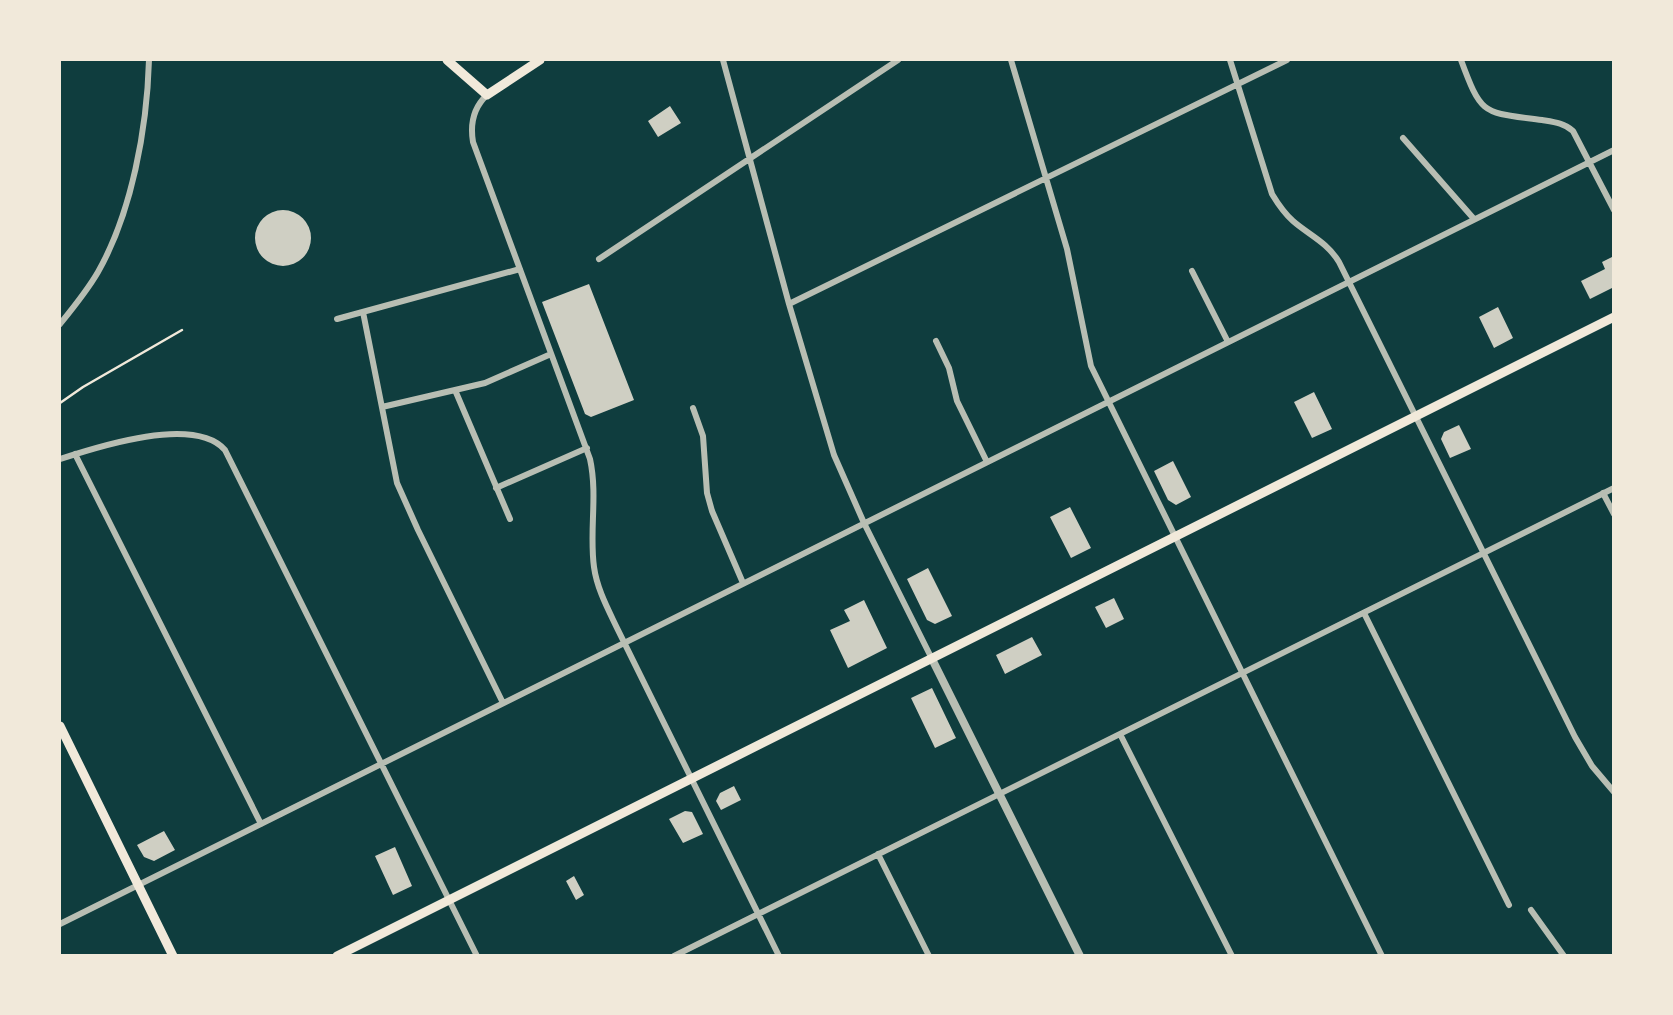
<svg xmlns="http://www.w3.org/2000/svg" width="1673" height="1015" font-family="'Alegreya Sans',sans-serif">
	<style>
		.building { fill: #cfcfc3 }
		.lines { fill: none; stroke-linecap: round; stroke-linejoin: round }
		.path { stroke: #f1e9da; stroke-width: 2.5 }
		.minor { stroke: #b8beb3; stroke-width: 6 }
		.tertiary { stroke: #b8beb3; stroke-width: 8 }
		.secondary { stroke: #f1e9da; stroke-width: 9 }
	</style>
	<rect width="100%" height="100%" fill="#0f3d3e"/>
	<!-- building -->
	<path class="building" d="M 670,106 L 681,123 L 658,137 L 648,121 Z
		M255 238a28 28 0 1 1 56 0a28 28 0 1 1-56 0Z
		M 1614,256 L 1614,287 L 1590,299 L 1581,281 L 1605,269 L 1602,262 Z
		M 589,284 L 634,400 L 591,417 L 585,414 L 542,302 Z
		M 1498,307 L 1513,338 L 1494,348 L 1479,317 Z
		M 1314,392 L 1332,429 L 1312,438 L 1294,402 Z
		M 1459,425 L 1471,449 L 1450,458 L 1441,439 L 1444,432 Z
		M 1173,461 L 1191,497 L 1176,505 L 1168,500 L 1154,471 Z
		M 1070,507 L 1091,548 L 1071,558 L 1050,517 Z
		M 928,568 L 952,616 L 935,624 L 927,620 L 907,579 Z
		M 1114,598 L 1124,619 L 1106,628 L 1095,607 Z
		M 864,600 L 887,648 L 848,668 L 830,630 L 850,621 L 844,610 Z
		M 1032,637 L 1042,655 L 1005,674 L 996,655 Z
		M 932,688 L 956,738 L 935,748 L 911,698 Z
		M 734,786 L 741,800 L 721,810 L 716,801 L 720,793 Z
		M 685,811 L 692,812 L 703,834 L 683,843 L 669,819 Z
		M 164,831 L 175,850 L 154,861 L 144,857 L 137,845 Z
		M 395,847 L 412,886 L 393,895 L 375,856 Z
		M 574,876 L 584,895 L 576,900 L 566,881 Z"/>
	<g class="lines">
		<!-- path -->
		<path class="path" d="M 60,403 L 83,387 L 182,330"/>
		<!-- minor -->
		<path class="minor" d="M 723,60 L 789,304 L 834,455 L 864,523 L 931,657
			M 1011,60 L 1067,249 L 1091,366 L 1382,956
			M 1230,60 L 1272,194 C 1278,204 1284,213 1293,221 C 1309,235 1327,242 1339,262 L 1575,737 L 1592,766 L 1614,792
			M 1461,60 C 1482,117 1483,112 1542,120 C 1554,122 1564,123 1573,131 L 1614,210
			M 487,95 C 473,108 470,124 473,142 L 590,459 C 598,496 589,531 594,567 C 597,589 608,609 617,628 L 779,956
			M 1403,138 L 1474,219
			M 599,259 L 898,60
			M 1192,271 L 1228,342
			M 789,304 L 1287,60
			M 363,312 L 397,483 L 418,530 L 503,703
			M 337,319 L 520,269
			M 60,324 C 73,308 87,291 98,272 C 132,212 147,128 149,60
			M 936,341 L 949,368 L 957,401 L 987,462
			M 455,390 L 510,519
			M 382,407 L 485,383 L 551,354
			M 693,408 L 703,436 L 707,493 L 712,511 L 743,583
			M 75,454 L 261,824
			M 60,459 C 97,447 194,415 225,450 L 477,956
			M 496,488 L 587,448
			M 1603,493 L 1614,514
			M 1364,613 L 1509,905
			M 1120,734 L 1232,956
			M 878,854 L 929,956
			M 1531,910 L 1564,956
			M 60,924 L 1614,150
			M 674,956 L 1614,488"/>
		<!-- tertiary -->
		<path class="tertiary" d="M 931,657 L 1080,956"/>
		<!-- secondary -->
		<path class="secondary" d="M 447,60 L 487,95 L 540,60
			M 60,726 L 173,956
			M 337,956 L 1614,317"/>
	</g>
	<!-- border -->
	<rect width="1673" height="1015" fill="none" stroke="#f1e9da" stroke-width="122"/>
</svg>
